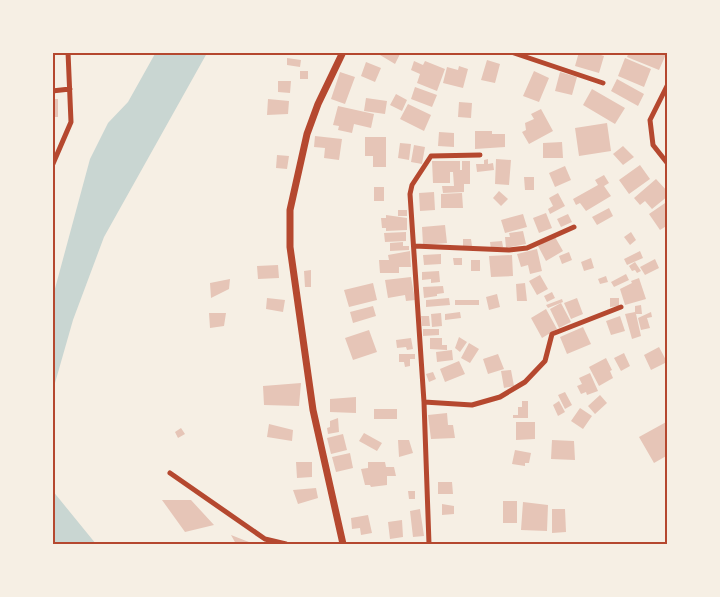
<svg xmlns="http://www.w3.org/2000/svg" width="720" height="597" font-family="'Source Sans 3',sans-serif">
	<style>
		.water { fill: #c9d6d2 }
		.building { fill: #e6c5b7 }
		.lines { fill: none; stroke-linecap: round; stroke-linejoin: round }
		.minor { stroke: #b5482f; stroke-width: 5 }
		.tertiary { stroke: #b5482f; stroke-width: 7 }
		.neatline { fill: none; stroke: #b5482f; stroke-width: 2 }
	</style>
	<rect width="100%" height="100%" fill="#f6efe4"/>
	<!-- water -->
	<path class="water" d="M 156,52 L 207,53 L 104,237 L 73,320 L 53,390 L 53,296 L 90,159 L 108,123 L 128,102 Z
		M 52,490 L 96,544 L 53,544 Z"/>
	<!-- building -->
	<path class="building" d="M 375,52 L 398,52 L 400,54 L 395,64 Z
		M 579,52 L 592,52 L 604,56 L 599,73 L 575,66 Z
		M 629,52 L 667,52 L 659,70 L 627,57 Z
		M 287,58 L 301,60 L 300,67 L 287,65 Z
		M 625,58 L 651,69 L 644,87 L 618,76 Z
		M 487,60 L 500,64 L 495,83 L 481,80 Z
		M 414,61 L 423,65 L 425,61 L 445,69 L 437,91 L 417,83 L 420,74 L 411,70 Z
		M 366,62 L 381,68 L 375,82 L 361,76 Z
		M 459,66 L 468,69 L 463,88 L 443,83 L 447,67 L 458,70 Z
		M 300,71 L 308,71 L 308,79 L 300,79 Z
		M 534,71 L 549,78 L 539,102 L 523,96 Z
		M 340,72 L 355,77 L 345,104 L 331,99 Z
		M 560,72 L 577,77 L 572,95 L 555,91 Z
		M 617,79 L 644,94 L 638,106 L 611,91 Z
		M 278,81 L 291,81 L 290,93 L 278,92 Z
		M 415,87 L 437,95 L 432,107 L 411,99 Z
		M 592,89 L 625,108 L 615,124 L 583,105 Z
		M 396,94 L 407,100 L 402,111 L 390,105 Z
		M 366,98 L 387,101 L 385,114 L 364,111 Z
		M 52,99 L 58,99 L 58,117 L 52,117 Z
		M 268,99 L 289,101 L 288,114 L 267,115 Z
		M 459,102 L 472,103 L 471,118 L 458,117 Z
		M 408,104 L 431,115 L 424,131 L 400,119 Z
		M 338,106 L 374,114 L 371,128 L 354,124 L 352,133 L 338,130 L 339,126 L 333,125 Z
		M 541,109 L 553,131 L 529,144 L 522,132 L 526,130 L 525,123 L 534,119 L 531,114 Z
		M 607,123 L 611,151 L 579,156 L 575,128 Z
		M 475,131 L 492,131 L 492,134 L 505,134 L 505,147 L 475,149 Z
		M 439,132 L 454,133 L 454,147 L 438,146 Z
		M 315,136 L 342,139 L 339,160 L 324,158 L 325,148 L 314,147 Z
		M 365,137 L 386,137 L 386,167 L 373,167 L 373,156 L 365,156 Z
		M 562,142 L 563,158 L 543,158 L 543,143 Z
		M 400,143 L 411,144 L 409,160 L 398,158 Z
		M 414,145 L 425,147 L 422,164 L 411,162 Z
		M 623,146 L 634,157 L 623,165 L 613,154 Z
		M 277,155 L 289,156 L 287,169 L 276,168 Z
		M 488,159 L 488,164 L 493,163 L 494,170 L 477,172 L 476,164 L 484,164 L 484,160 Z
		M 496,159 L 511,160 L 509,185 L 495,184 Z
		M 432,161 L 460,161 L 460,170 L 462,170 L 462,161 L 470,161 L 470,184 L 464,184 L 464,192 L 443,193 L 442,186 L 454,186 L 453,172 L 450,172 L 450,183 L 433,183 Z
		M 640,165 L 650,179 L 629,194 L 619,180 Z
		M 565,166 L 571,180 L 555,187 L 549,173 Z
		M 604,175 L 609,183 L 604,186 L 611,196 L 586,211 L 580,203 L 576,205 L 573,199 L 598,185 L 595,180 Z
		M 524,177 L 534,177 L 534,190 L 525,190 Z
		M 656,179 L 668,192 L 668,196 L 652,209 L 645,201 L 640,205 L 634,198 Z
		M 374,187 L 384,187 L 384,201 L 374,201 Z
		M 499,191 L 508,199 L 501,206 L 493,198 Z
		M 434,192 L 435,210 L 420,211 L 419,193 Z
		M 462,193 L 463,208 L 441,208 L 441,194 Z
		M 558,193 L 565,206 L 550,214 L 548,209 L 553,206 L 549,198 Z
		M 668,201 L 668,225 L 660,230 L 649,214 Z
		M 609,208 L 613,216 L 597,225 L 592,217 Z
		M 398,210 L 407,210 L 407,216 L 398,216 Z
		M 546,213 L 552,228 L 539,233 L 533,218 Z
		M 523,214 L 527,227 L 505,233 L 501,220 Z
		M 568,214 L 572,222 L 561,227 L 557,219 Z
		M 386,215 L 407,218 L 407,230 L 386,231 L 386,228 L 382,228 L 381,218 L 386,218 Z
		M 445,225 L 447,243 L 423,245 L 422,227 Z
		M 523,231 L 526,244 L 506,248 L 505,237 L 510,237 L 509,233 Z
		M 406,232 L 406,241 L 385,242 L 384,233 Z
		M 631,232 L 636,240 L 630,245 L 624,237 Z
		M 555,237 L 563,251 L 546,261 L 538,246 Z
		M 463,239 L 471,239 L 472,246 L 463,247 Z
		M 502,241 L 503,247 L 491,249 L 490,242 Z
		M 403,242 L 403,246 L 409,246 L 409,250 L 390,251 L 390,243 Z
		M 537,249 L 542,271 L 530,274 L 528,265 L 521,267 L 517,254 Z
		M 410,251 L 411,267 L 399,267 L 399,273 L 380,273 L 379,260 L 389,260 L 388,255 Z
		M 640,251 L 643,258 L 627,265 L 624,259 Z
		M 569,252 L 572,260 L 562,264 L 559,256 Z
		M 441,254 L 441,264 L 424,265 L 423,255 Z
		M 512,255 L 513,276 L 491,277 L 489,256 Z
		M 453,258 L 462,258 L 462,265 L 454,265 Z
		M 591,258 L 594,268 L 584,271 L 581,262 Z
		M 655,259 L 659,268 L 645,275 L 640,267 Z
		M 471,260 L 480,260 L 480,271 L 471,271 Z
		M 635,262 L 641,271 L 637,273 L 635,270 L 632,271 L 629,266 Z
		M 278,265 L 279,278 L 258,279 L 257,266 Z
		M 311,270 L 311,287 L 305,287 L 304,271 Z
		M 439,271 L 440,282 L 431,283 L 431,279 L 422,280 L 422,272 Z
		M 626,274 L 629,280 L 614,287 L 611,282 Z
		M 540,275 L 548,289 L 537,295 L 529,281 Z
		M 606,276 L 608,282 L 600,284 L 598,279 Z
		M 411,277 L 415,300 L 406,301 L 405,295 L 388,298 L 385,280 Z
		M 639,278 L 646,299 L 625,305 L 620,289 L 632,283 L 631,281 Z
		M 230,279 L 229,289 L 211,298 L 210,283 Z
		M 373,283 L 377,300 L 349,307 L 344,290 Z
		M 525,283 L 527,301 L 517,301 L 516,284 Z
		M 443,286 L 444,293 L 437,294 L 437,296 L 424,298 L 423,287 Z
		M 552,292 L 555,298 L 547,302 L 544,296 Z
		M 497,294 L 500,307 L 489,310 L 486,297 Z
		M 267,298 L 285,300 L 283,312 L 266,309 Z
		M 449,298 L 450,305 L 426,307 L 426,300 Z
		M 577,298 L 583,314 L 571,319 L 564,303 Z
		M 610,298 L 619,298 L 619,306 L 610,307 Z
		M 562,299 L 563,302 L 548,308 L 546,305 Z
		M 455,300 L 479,300 L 479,305 L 455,305 Z
		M 561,303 L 571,322 L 559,328 L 550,309 Z
		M 641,305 L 642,314 L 636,314 L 641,336 L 632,339 L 625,314 L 635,312 L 635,306 Z
		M 373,306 L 376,316 L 353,323 L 350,312 Z
		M 546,309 L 557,329 L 542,338 L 531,318 Z
		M 460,312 L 461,318 L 445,320 L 445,314 Z
		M 651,312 L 652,317 L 647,318 L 650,328 L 641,330 L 638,318 Z
		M 209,313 L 226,313 L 224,326 L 210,328 Z
		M 441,313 L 442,326 L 432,327 L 431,314 Z
		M 421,316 L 429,316 L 430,326 L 422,326 Z
		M 620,316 L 625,331 L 611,335 L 606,321 Z
		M 583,327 L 591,344 L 567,354 L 560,337 Z
		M 423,329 L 439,329 L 439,335 L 423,336 Z
		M 369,330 L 377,352 L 353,360 L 345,338 Z
		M 459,337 L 467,342 L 460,352 L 455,348 Z
		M 411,338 L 413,349 L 407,350 L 406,347 L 397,348 L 396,340 Z
		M 430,338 L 442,338 L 442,345 L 447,345 L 447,350 L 430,349 Z
		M 469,343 L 479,349 L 470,363 L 461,358 Z
		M 659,347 L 667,362 L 651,370 L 644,355 Z
		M 452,350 L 453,360 L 437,362 L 436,352 Z
		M 624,353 L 630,366 L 621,371 L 614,358 Z
		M 399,354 L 415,354 L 415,359 L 410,359 L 410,366 L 405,367 L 404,362 L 399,362 Z
		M 498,354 L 504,369 L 488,374 L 483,359 Z
		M 606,358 L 612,370 L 610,371 L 613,378 L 599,386 L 589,367 Z
		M 459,361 L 465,374 L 445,382 L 440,369 Z
		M 511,370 L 514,386 L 504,388 L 501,371 Z
		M 433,372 L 436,379 L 429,382 L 426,374 Z
		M 590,373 L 598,391 L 587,395 L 586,392 L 581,394 L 577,386 L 582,384 L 579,378 Z
		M 301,383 L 299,406 L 264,405 L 263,386 Z
		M 565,392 L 572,405 L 565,409 L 558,395 Z
		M 600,395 L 607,403 L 595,414 L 588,406 Z
		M 356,397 L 356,413 L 330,412 L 330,399 Z
		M 522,401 L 528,401 L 528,418 L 513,418 L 513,415 L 518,415 L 518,407 L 522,407 Z
		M 559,401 L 565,412 L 558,416 L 553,405 Z
		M 580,408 L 592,416 L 583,429 L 571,421 Z
		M 374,409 L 397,409 L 397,419 L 374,419 Z
		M 447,413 L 448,425 L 453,425 L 455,438 L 431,439 L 428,415 Z
		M 338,418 L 339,432 L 328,434 L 327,428 L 330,427 L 330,421 Z
		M 668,421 L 668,455 L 654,463 L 639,437 Z
		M 516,422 L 535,422 L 535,439 L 516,440 Z
		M 269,424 L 293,430 L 292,441 L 267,437 Z
		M 181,428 L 185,434 L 178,438 L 175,432 Z
		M 364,433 L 382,443 L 377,451 L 359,441 Z
		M 343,434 L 347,450 L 331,454 L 327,438 Z
		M 398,440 L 409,440 L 413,453 L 399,457 Z
		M 552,440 L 574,441 L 575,460 L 551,459 Z
		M 515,450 L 531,453 L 529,463 L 525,463 L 525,466 L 512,464 Z
		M 350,453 L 353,468 L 336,472 L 332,457 Z
		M 296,462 L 312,462 L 312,477 L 297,478 Z
		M 368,462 L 385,462 L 386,467 L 394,467 L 396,476 L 387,476 L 387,485 L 371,487 L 370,485 L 365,485 L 361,469 L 368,468 Z
		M 438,482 L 452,482 L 453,494 L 438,494 Z
		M 316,488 L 318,498 L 298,504 L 293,490 Z
		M 408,491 L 415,491 L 415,499 L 409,499 Z
		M 162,500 L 191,500 L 214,525 L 185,532 Z
		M 503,501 L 517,501 L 517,523 L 503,523 Z
		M 523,502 L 548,505 L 547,531 L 521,530 Z
		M 442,504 L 454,506 L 454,514 L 442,515 Z
		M 420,509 L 424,536 L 413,537 L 410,511 Z
		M 552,509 L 565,509 L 566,532 L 552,533 Z
		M 368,515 L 372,533 L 361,535 L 360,528 L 352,529 L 351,518 Z
		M 402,520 L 403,537 L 390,539 L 388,522 Z
		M 231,535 L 254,544 L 236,544 Z"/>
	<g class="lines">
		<!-- minor -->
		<path class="minor" d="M 511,52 L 603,83
			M 668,84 L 650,120 L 653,145 L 668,164
			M 52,91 L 70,89
			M 52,166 L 71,122 L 68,52
			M 414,246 L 509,250 L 527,248 L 574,227
			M 424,402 L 472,405 L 500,397 L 525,382 L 545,361 L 552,334 L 621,307
			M 170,473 L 265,539 L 286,544
			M 429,544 L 424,402 L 410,194 L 412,185 L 431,156 L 480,155"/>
		<!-- tertiary -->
		<path class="tertiary" d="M 343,52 L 318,104 L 307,134 L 290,210 L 290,247 L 313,410 L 343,544"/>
	</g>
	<!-- border -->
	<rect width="720" height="597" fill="none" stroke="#f6efe4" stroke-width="108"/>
	<rect x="54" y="54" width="612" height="489" class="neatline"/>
</svg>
